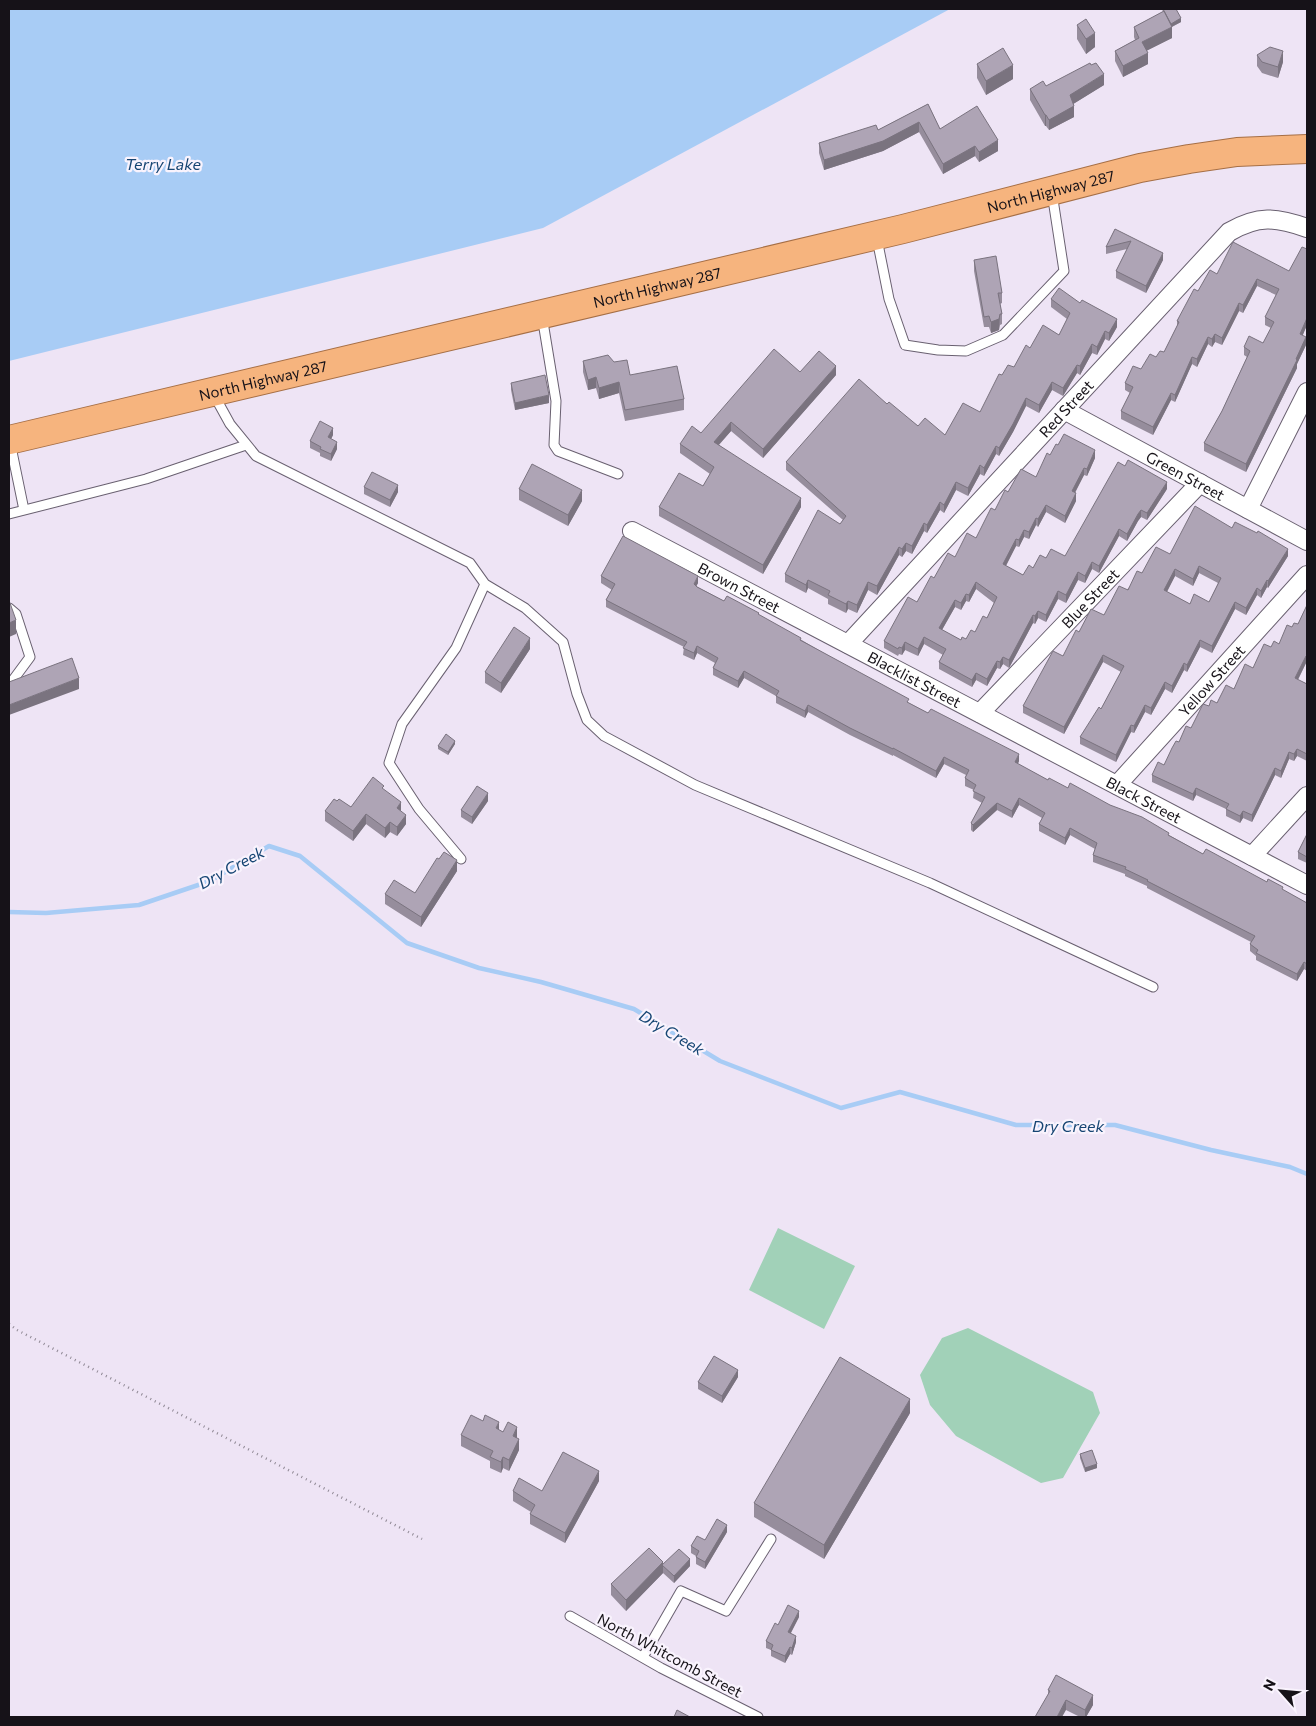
<svg xmlns="http://www.w3.org/2000/svg" width="1316" height="1726" font-family="Commissioner,sans-serif">
	<style>
		.green { fill: #a1d1b8 }
		.water { fill: #a8ccf5 }
		.lines { fill: none; stroke-linecap: round; stroke-linejoin: round }
		.stream { stroke: #a8ccf5; stroke-width: 4.5 }
		.service-casing { stroke: #696070; stroke-width: 11 }
		.minor-casing { stroke: #696070; stroke-width: 20 }
		.trunk-casing { stroke: #a66f46; stroke-width: 30 }
		.path { stroke: #8f8894; stroke-width: 2.5; stroke-dasharray: 1 4; stroke-linecap: butt }
		.service { stroke: #fff; stroke-width: 9 }
		.minor { stroke: #fff; stroke-width: 18 }
		.trunk { stroke: #f6b47e; stroke-width: 28 }
		.wall { fill: #968d9c; fill-rule: evenodd }
		.shaded-wall { fill: #7a737f }
		.building { fill: #aea4b5; stroke: #7a737f; fill-rule: evenodd }
		.labels { text-anchor: middle; dominant-baseline: central; stroke-width: 4.5; stroke-linejoin: round; paint-order: stroke }
		.street-label { font-size: 15px; fill: #161218; stroke: #f9f3fd }
		.water-label { font-size: 16px; font-style: italic; fill: #164573; stroke: #f9f3fd }
	</style>
	<rect width="100%" height="100%" fill="#eee4f5"/>
	<!-- green -->
	<path class="green" d="M 778,1228 L 855,1266 L 824,1329 L 749,1290 Z
		M 968,1328 L 1093,1392 L 1100,1413 L 1063,1478 L 1041,1483 L 956,1436 L 930,1405 L 920,1375 L 942,1338 Z"/>
	<!-- water -->
	<path class="water" d="M 9,9 L 950,9 L 543,228 L 9,361 Z"/>
	<g class="lines">
		<!-- stream -->
		<path class="stream" d="M 9,912 L 46,913 L 139,905 L 210,881 L 269,846 L 300,856 L 407,943 L 479,968 L 541,982 L 634,1009 L 720,1061 L 841,1108 L 900,1092 L 1016,1125 L 1115,1125 L 1211,1150 L 1290,1167 L 1307,1174"/>
		<defs>
			<path id="service" d="M 877,239 L 889,299 L 905,345 L 938,350 L 966,351 L 1003,335 L 1064,271 L 1052,193
				M 542,316 L 556,401 L 554,445 L 558,451 L 618,474
				M 214,395 L 230,424 L 256,456 L 470,563 L 485,584 L 456,648 L 402,724 L 389,763 L 419,809 L 461,859
				M 10,442 L 24,510
				M 9,514 L 146,479 L 246,445
				M 485,584 L 525,608 L 563,642 L 577,694 L 587,720 L 604,736 L 695,785 L 930,883 L 1153,987
				M 9,608 L 16,614 L 30,657 L 13,680 L 9,682
				M 570,1616 L 661,1668 L 758,1717
				M 643,1657 L 681,1591 L 726,1611 L 771,1539"/>
			<g id="minor">
				<path id="s1" d="M 1064,410 L 1307,541"/>
				<path d="M 1248,509 L 1307,392"/>
				<path id="s2" d="M 632,531 L 1307,885"/>
				<path id="s3" d="M 848,644 L 1229,232 C 1258,215 1276,217 1307,228"/>
				<path id="s4" d="M 980,713 L 1200,483"/>
				<path id="s5" d="M 1117,785 L 1307,575"/>
				<path d="M 1252,856 L 1307,796"/>
			</g>
			<g id="trunk">
				<path id="s6" d="M 9,440 L 903,229 L 1140,168 L 1189,159 L 1237,152 L 1307,149"/>
			</g>
		</defs>
		<!-- service casing -->
		<use href="#service" class="service-casing"/>
		<!-- minor casing -->
		<use href="#minor" class="minor-casing"/>
		<!-- trunk casing -->
		<use href="#trunk" class="trunk-casing"/>
		<!-- path -->
		<path class="path" d="M 9,1324 L 17,1330 L 422,1539"/>
		<!-- service -->
		<use href="#service" class="service"/>
		<!-- minor -->
		<use href="#minor" class="minor"/>
		<!-- trunk -->
		<use href="#trunk" class="trunk"/>
	</g>
	<!-- wall -->
	<path class="wall" d="M 1162,9 L 1176,9 L 1181,22 L 1172,27 L 1172,38 L 1146,51 L 1148,64 L 1123,77 L 1115,61 L 1115,51 L 1135,40 L 1134,37 L 1134,27 L 1163,12 Z
		M 1077,25 L 1095,47 L 1086,54 L 1077,39 Z
		M 1257,55 L 1283,62 L 1278,78 L 1262,73 L 1257,66 Z
		M 977,64 L 1013,79 L 986,95 L 977,78 Z
		M 1104,85 L 1073,104 L 1074,117 L 1049,130 L 1046,126 L 1045,126 L 1030,100 L 1030,89 L 1046,86 Z
		M 928,104 L 940,129 L 998,151 L 979,162 L 975,156 L 943,174 L 919,132 L 883,151 L 824,170 L 819,153 L 819,143 L 878,130 Z
		M 1115,229 L 1163,260 L 1146,293 L 1116,278 L 1116,271 L 1127,249 L 1106,254 L 1106,247 Z
		M 1307,249 L 1307,325 L 1302,336 L 1306,345 L 1297,364 L 1297,368 L 1246,472 L 1204,451 L 1204,443 L 1222,411 L 1247,357 L 1244,355 L 1244,347 L 1263,343 L 1271,328 L 1265,325 L 1265,317 L 1276,295 L 1257,286 L 1243,313 L 1239,311 L 1222,345 L 1215,342 L 1212,347 L 1208,344 L 1197,367 L 1192,364 L 1175,402 L 1171,400 L 1153,435 L 1121,419 L 1121,411 L 1130,393 L 1125,390 L 1125,383 L 1156,357 L 1164,352 L 1177,326 L 1177,321 L 1198,291 L 1217,274 L 1289,271 Z
		M 974,260 L 1002,293 L 1002,303 L 1000,304 L 1002,314 L 1002,324 L 1000,325 L 999,330 L 991,333 L 989,327 L 984,327 L 974,271 Z
		M 1051,299 L 1080,303 L 1117,327 L 1109,341 L 1105,339 L 1097,355 L 1092,353 L 1080,375 L 1077,373 L 1063,396 L 1052,390 L 1039,413 L 1026,406 L 1013,432 L 999,456 L 996,454 L 984,476 L 980,474 L 968,496 L 956,490 L 944,513 L 940,510 L 927,533 L 924,531 L 912,554 L 906,551 L 902,557 L 899,555 L 877,595 L 868,590 L 857,613 L 848,609 L 846,613 L 828,604 L 828,599 L 808,588 L 806,593 L 785,582 L 785,574 L 840,524 L 843,520 L 786,470 L 786,462 L 887,404 L 918,426 L 945,435 L 980,412 L 1002,375 L 1014,367 L 1030,348 L 1059,335 L 1067,319 L 1051,307 Z
		M 583,361 L 614,362 L 630,375 L 684,399 L 684,410 L 625,421 L 619,393 L 599,399 L 596,388 L 588,390 L 583,372 Z
		M 800,372 L 836,375 L 763,458 L 731,431 L 719,445 L 801,507 L 763,574 L 659,516 L 659,507 L 703,486 L 710,474 L 680,453 L 680,444 L 701,433 Z
		M 511,383 L 549,403 L 515,410 L 511,390 Z
		M 333,435 L 331,439 L 337,449 L 331,461 L 320,456 L 320,453 L 310,448 L 310,441 Z
		M 1050,455 L 1095,458 L 1087,476 L 1084,475 L 1075,493 L 1076,501 L 1065,523 L 1046,512 L 1038,527 L 1036,525 L 1029,539 L 1024,537 L 1019,547 L 1016,546 L 1006,566 L 1023,575 L 1046,558 L 1065,556 L 1167,489 L 1147,520 L 1141,517 L 1138,521 L 1127,541 L 1119,536 L 1099,573 L 1092,569 L 1085,583 L 1078,580 L 1066,603 L 1058,599 L 1046,622 L 1038,618 L 1035,624 L 1033,623 L 1009,668 L 1003,664 L 1000,669 L 997,668 L 987,686 L 976,680 L 972,687 L 939,669 L 939,662 L 943,655 L 924,644 L 918,656 L 905,650 L 902,655 L 899,654 L 898,656 L 884,648 L 884,641 L 917,602 L 934,578 L 976,538 L 995,510 L 1008,492 L 1036,477 ZM 976,589 L 994,603 L 987,618 L 975,632 L 966,639 L 961,640 L 942,630 L 955,607 L 961,610 L 966,601 L 969,602 Z
		M 364,487 L 398,492 L 390,507 L 364,494 Z
		M 519,489 L 582,501 L 568,526 L 519,500 Z
		M 1232,528 L 1288,556 L 1268,588 L 1267,587 L 1261,598 L 1257,595 L 1246,615 L 1235,609 L 1212,653 L 1200,647 L 1187,672 L 1184,670 L 1172,693 L 1165,689 L 1151,715 L 1145,712 L 1134,733 L 1131,732 L 1116,762 L 1080,744 L 1080,737 L 1101,709 L 1121,672 L 1103,662 L 1064,734 L 1023,713 L 1023,706 L 1063,656 L 1079,632 L 1104,615 L 1142,573 L 1170,554 ZM 1199,573 L 1218,583 L 1209,602 L 1190,604 L 1167,592 L 1175,576 L 1193,586 Z
		M 601,576 L 698,583 L 696,586 L 724,601 L 759,615 L 909,703 L 1019,761 L 1018,764 L 1048,780 L 1110,805 L 1169,835 L 1203,854 L 1267,882 L 1283,890 L 1307,903 L 1307,971 L 1304,969 L 1297,981 L 1256,960 L 1256,956 L 1250,951 L 1250,944 L 1251,942 L 1147,888 L 1147,886 L 1125,876 L 1125,874 L 1093,862 L 1093,855 L 1095,849 L 1070,835 L 1065,845 L 1039,831 L 1039,824 L 1042,818 L 1019,805 L 1012,818 L 997,810 L 973,832 L 971,830 L 971,823 L 982,803 L 973,798 L 974,790 L 965,786 L 965,778 L 966,775 L 944,764 L 936,778 L 893,755 L 893,756 L 850,735 L 808,712 L 805,718 L 776,703 L 776,696 L 744,678 L 738,688 L 713,675 L 713,668 L 715,663 L 697,653 L 694,660 L 683,655 L 684,647 L 606,607 L 606,600 L 612,590 L 601,583 Z
		M 1307,605 L 1307,664 L 1306,663 L 1298,680 L 1307,684 L 1307,761 L 1297,756 L 1294,761 L 1289,759 L 1281,778 L 1275,775 L 1252,822 L 1243,818 L 1240,823 L 1226,816 L 1226,809 L 1196,795 L 1193,801 L 1152,782 L 1152,775 L 1164,765 L 1179,742 L 1191,728 L 1209,706 L 1217,703 L 1234,689 L 1253,668 L 1271,647 L 1279,644 L 1292,627 L 1298,624 Z
		M 530,649 L 501,693 L 485,683 L 485,672 Z
		M 455,744 L 448,755 L 438,749 L 438,746 Z
		M 384,790 L 401,811 L 406,824 L 397,836 L 390,832 L 385,838 L 366,824 L 353,841 L 325,821 L 325,811 L 337,801 L 351,807 Z
		M 488,801 L 472,824 L 461,817 L 461,810 Z
		M 1307,834 L 1307,863 L 1298,859 L 1298,852 Z
		M 439,859 L 457,871 L 421,927 L 385,904 L 385,894 L 415,893 Z
		M 738,1377 L 722,1403 L 698,1389 L 698,1382 Z
		M 910,1413 L 824,1559 L 754,1517 L 754,1503 Z
		M 499,1430 L 517,1438 L 519,1450 L 509,1471 L 503,1468 L 501,1473 L 490,1468 L 490,1461 L 461,1446 L 461,1435 Z
		M 1080,1454 L 1097,1468 L 1085,1472 L 1080,1458 Z
		M 599,1481 L 565,1543 L 530,1524 L 530,1514 L 531,1512 L 513,1501 L 513,1491 L 542,1491 Z
		M 727,1532 L 705,1569 L 696,1564 L 696,1556 L 691,1553 L 691,1546 Z
		M 663,1565 L 690,1566 L 674,1583 L 663,1573 L 626,1611 L 611,1595 L 611,1584 Z
		M 799,1617 L 791,1633 L 796,1642 L 792,1655 L 790,1654 L 785,1663 L 771,1656 L 771,1650 L 766,1648 L 766,1641 L 778,1625 Z
		M 1048,1690 L 1093,1705 L 1086,1717 L 1080,1717 L 1066,1710 L 1048,1695 Z"/>
	<!-- shaded-wall -->
	<path class="shaded-wall" d="M 1181,18 L 1181,22 L 1171,27 L 1171,24 Z
		M 1172,27 L 1172,38 L 1142,53 L 1142,42 Z
		M 1095,33 L 1095,47 L 1086,54 L 1086,39 Z
		M 1283,51 L 1283,62 L 1278,78 L 1278,67 Z
		M 1148,53 L 1148,64 L 1123,77 L 1123,66 Z
		M 1013,65 L 1013,79 L 986,95 L 986,81 Z
		M 1104,74 L 1104,85 L 1070,106 L 1070,95 Z
		M 1074,106 L 1074,117 L 1049,130 L 1049,120 Z
		M 1045,115 L 1046,115 L 1046,126 L 1045,126 Z
		M 919,122 L 919,132 L 883,151 L 824,170 L 824,160 Z
		M 998,140 L 998,151 L 979,162 L 979,152 Z
		M 975,146 L 975,156 L 943,174 L 943,164 Z
		M 1163,253 L 1163,260 L 1146,293 L 1146,286 Z
		M 1257,279 L 1257,286 L 1243,313 L 1243,305 Z
		M 1239,303 L 1239,311 L 1222,345 L 1222,338 Z
		M 1000,314 L 999,330 L 991,333 L 991,322 Z
		M 1307,318 L 1307,325 L 1300,342 L 1300,334 Z
		M 1117,319 L 1117,327 L 1109,341 L 1109,333 Z
		M 1105,331 L 1105,339 L 1097,355 L 1097,347 Z
		M 1215,334 L 1215,342 L 1212,347 L 1212,339 Z
		M 1208,337 L 1208,344 L 1197,367 L 1197,359 Z
		M 1306,337 L 1306,345 L 1297,364 L 1297,368 L 1246,472 L 1246,464 Z
		M 1092,344 L 1092,353 L 1080,375 L 1080,366 Z
		M 1192,357 L 1192,364 L 1175,402 L 1175,395 Z
		M 1077,365 L 1077,373 L 1063,396 L 1063,388 Z
		M 836,366 L 836,375 L 763,458 L 763,449 Z
		M 596,377 L 596,388 L 588,390 L 588,380 Z
		M 619,382 L 619,393 L 599,399 L 599,388 Z
		M 1052,382 L 1052,390 L 1039,413 L 1039,405 Z
		M 1171,393 L 1171,400 L 1153,435 L 1153,427 Z
		M 549,395 L 549,403 L 515,410 L 515,403 Z
		M 1026,398 L 1026,406 L 1013,432 L 999,456 L 999,448 Z
		M 731,422 L 731,431 L 714,450 L 714,442 Z
		M 333,428 L 333,435 L 328,445 L 328,437 Z
		M 337,442 L 337,449 L 331,461 L 331,454 Z
		M 996,446 L 996,454 L 984,476 L 984,468 Z
		M 1095,450 L 1095,458 L 1087,476 L 1087,469 Z
		M 980,465 L 980,474 L 968,496 L 968,488 Z
		M 1084,468 L 1084,475 L 1072,498 L 1072,491 Z
		M 956,482 L 956,490 L 944,513 L 944,505 Z
		M 1167,482 L 1167,489 L 1147,520 L 1147,513 Z
		M 398,485 L 398,492 L 390,507 L 390,500 Z
		M 582,490 L 582,501 L 568,526 L 568,515 Z
		M 1076,493 L 1076,501 L 1065,523 L 1065,516 Z
		M 801,498 L 801,507 L 763,574 L 763,565 Z
		M 940,502 L 940,510 L 927,533 L 927,525 Z
		M 1046,505 L 1046,512 L 1038,527 L 1038,519 Z
		M 1141,510 L 1141,517 L 1138,521 L 1127,541 L 1127,534 L 1138,514 Z
		M 1036,518 L 1036,525 L 1029,539 L 1029,532 Z
		M 924,523 L 924,531 L 912,554 L 912,546 Z
		M 1119,529 L 1119,536 L 1099,573 L 1099,566 Z
		M 1024,530 L 1024,537 L 1019,547 L 1019,540 Z
		M 1016,539 L 1016,546 L 1003,571 L 1003,564 Z
		M 906,543 L 906,551 L 902,557 L 902,549 Z
		M 899,547 L 899,555 L 877,595 L 877,586 Z
		M 1288,549 L 1288,556 L 1268,588 L 1268,581 Z
		M 1092,562 L 1092,569 L 1085,583 L 1085,576 Z
		M 1199,566 L 1199,573 L 1193,586 L 1193,579 Z
		M 1175,569 L 1175,576 L 1164,597 L 1164,590 Z
		M 1078,572 L 1078,580 L 1066,603 L 1066,595 Z
		M 698,576 L 698,583 L 694,591 L 694,584 Z
		M 808,580 L 808,588 L 806,593 L 806,585 Z
		M 1267,580 L 1267,587 L 1261,598 L 1261,591 Z
		M 868,582 L 868,590 L 857,613 L 857,605 Z
		M 976,582 L 976,589 L 969,602 L 969,595 Z
		M 1257,588 L 1257,595 L 1246,615 L 1246,608 Z
		M 1058,591 L 1058,599 L 1046,622 L 1046,615 Z
		M 966,594 L 966,601 L 961,610 L 961,603 Z
		M 955,600 L 955,607 L 939,635 L 939,628 Z
		M 848,601 L 848,609 L 846,613 L 846,604 Z
		M 1235,602 L 1235,609 L 1212,653 L 1212,646 Z
		M 1038,611 L 1038,618 L 1035,624 L 1035,616 Z
		M 1033,615 L 1033,623 L 1009,668 L 1009,660 Z
		M 16,620 L 16,634 L 9,637 L 9,623 Z
		M 924,637 L 924,644 L 918,656 L 918,649 Z
		M 530,638 L 530,649 L 501,693 L 501,683 Z
		M 1200,640 L 1200,647 L 1187,672 L 1187,665 Z
		M 905,642 L 905,650 L 902,655 L 902,648 Z
		M 697,646 L 697,653 L 694,660 L 694,653 Z
		M 1103,655 L 1103,662 L 1064,734 L 1064,727 Z
		M 1306,656 L 1306,663 L 1295,685 L 1295,678 Z
		M 1003,657 L 1003,664 L 1000,669 L 1000,662 Z
		M 997,661 L 997,668 L 987,686 L 987,679 Z
		M 1184,663 L 1184,670 L 1172,693 L 1172,686 Z
		M 744,671 L 744,678 L 738,688 L 738,681 Z
		M 976,673 L 976,680 L 972,687 L 972,680 Z
		M 79,678 L 79,689 L 9,715 L 9,705 Z
		M 1165,682 L 1165,689 L 1151,715 L 1151,708 Z
		M 808,705 L 808,712 L 805,718 L 805,711 Z
		M 1145,705 L 1145,712 L 1134,733 L 1134,726 Z
		M 1131,725 L 1131,732 L 1116,762 L 1116,755 Z
		M 455,741 L 455,744 L 448,755 L 448,752 Z
		M 1297,749 L 1297,756 L 1294,761 L 1294,754 Z
		M 1289,752 L 1289,759 L 1281,778 L 1281,771 Z
		M 1019,754 L 1019,761 L 1015,769 L 1015,762 Z
		M 944,757 L 944,764 L 936,778 L 936,771 Z
		M 1275,768 L 1275,775 L 1252,822 L 1252,815 Z
		M 1196,788 L 1196,795 L 1193,801 L 1193,794 Z
		M 488,793 L 488,801 L 472,824 L 472,817 Z
		M 1019,798 L 1019,805 L 1012,818 L 1012,811 Z
		M 401,802 L 401,812 L 397,808 Z
		M 997,803 L 997,810 L 973,832 L 973,825 Z
		M 1243,811 L 1243,818 L 1240,823 L 1240,816 Z
		M 366,814 L 366,824 L 353,841 L 353,831 Z
		M 406,815 L 406,824 L 397,836 L 397,827 Z
		M 390,822 L 390,832 L 385,838 L 385,828 Z
		M 1070,828 L 1070,835 L 1065,845 L 1065,838 Z
		M 457,860 L 457,871 L 421,927 L 421,917 Z
		M 1304,962 L 1304,969 L 1297,981 L 1297,974 Z
		M 738,1370 L 738,1377 L 722,1403 L 722,1396 Z
		M 910,1399 L 910,1413 L 824,1559 L 824,1545 Z
		M 499,1422 L 499,1433 L 496,1428 Z
		M 517,1427 L 517,1438 L 513,1447 L 513,1436 Z
		M 519,1439 L 519,1450 L 509,1471 L 509,1460 Z
		M 503,1457 L 503,1468 L 501,1473 L 501,1462 Z
		M 1097,1464 L 1097,1468 L 1085,1472 L 1085,1468 Z
		M 599,1471 L 599,1481 L 565,1543 L 565,1533 Z
		M 727,1525 L 727,1532 L 705,1569 L 705,1562 Z
		M 690,1559 L 690,1566 L 674,1583 L 674,1576 Z
		M 663,1562 L 663,1573 L 626,1611 L 626,1600 Z
		M 799,1611 L 799,1617 L 788,1638 L 788,1632 Z
		M 796,1636 L 796,1642 L 792,1655 L 792,1648 Z
		M 790,1647 L 790,1654 L 785,1663 L 785,1656 Z
		M 1093,1695 L 1093,1705 L 1086,1717 L 1085,1717 L 1085,1710 Z
		M 1066,1700 L 1066,1710 L 1062,1717 L 1057,1717 Z"/>
	<!-- building -->
	<path class="building" d="M 1163,9 L 1176,9 L 1181,18 L 1171,24 Z
		M 1164,11 L 1172,27 L 1142,42 L 1148,53 L 1123,66 L 1115,51 L 1139,38 L 1134,27 Z
		M 1086,19 L 1095,33 L 1086,39 L 1077,25 Z
		M 1270,47 L 1283,51 L 1278,67 L 1262,62 L 1257,55 Z
		M 1003,48 L 1013,65 L 986,81 L 977,64 Z
		M 1090,63 L 1091,65 L 1096,63 L 1104,74 L 1070,95 L 1074,106 L 1049,120 L 1046,115 L 1045,115 L 1030,89 L 1043,81 L 1046,86 Z
		M 928,104 L 940,129 L 977,106 L 998,140 L 979,152 L 975,146 L 943,164 L 919,122 L 883,141 L 824,160 L 819,143 L 876,125 L 878,130 Z
		M 1115,229 L 1163,253 L 1146,286 L 1116,271 L 1131,241 L 1106,247 Z
		M 1233,242 L 1289,271 L 1302,247 L 1307,249 L 1307,318 L 1300,334 L 1306,337 L 1296,359 L 1297,360 L 1246,464 L 1204,443 L 1222,411 L 1250,351 L 1244,347 L 1249,336 L 1263,343 L 1274,322 L 1265,317 L 1279,289 L 1257,279 L 1243,305 L 1239,303 L 1222,338 L 1215,334 L 1212,339 L 1208,337 L 1197,359 L 1192,357 L 1175,395 L 1171,393 L 1153,427 L 1121,411 L 1133,387 L 1125,383 L 1133,366 L 1141,369 L 1150,354 L 1156,357 L 1160,351 L 1164,352 L 1179,322 L 1177,321 L 1194,289 L 1198,291 L 1210,270 L 1217,274 Z
		M 996,256 L 1002,293 L 998,293 L 1002,314 L 1000,314 L 999,319 L 991,322 L 989,316 L 984,317 L 974,260 Z
		M 1059,288 L 1080,303 L 1082,300 L 1117,319 L 1109,333 L 1105,331 L 1097,347 L 1092,344 L 1080,366 L 1077,365 L 1063,388 L 1052,382 L 1039,405 L 1026,398 L 1013,424 L 999,448 L 996,446 L 984,468 L 980,465 L 968,488 L 956,482 L 944,505 L 940,502 L 927,525 L 924,523 L 912,546 L 906,543 L 902,549 L 899,547 L 877,586 L 868,582 L 857,605 L 848,601 L 846,604 L 828,595 L 830,591 L 808,580 L 806,585 L 785,574 L 818,510 L 840,524 L 846,516 L 786,462 L 859,379 L 887,404 L 889,402 L 918,426 L 925,418 L 945,435 L 963,403 L 980,412 L 999,374 L 1002,375 L 1008,365 L 1014,367 L 1026,345 L 1030,348 L 1043,325 L 1059,335 L 1070,313 L 1051,299 Z
		M 774,349 L 800,372 L 819,351 L 836,366 L 763,449 L 731,422 L 714,442 L 801,498 L 763,565 L 659,507 L 679,473 L 703,486 L 714,467 L 680,444 L 692,426 L 701,433 Z
		M 608,355 L 614,362 L 627,360 L 630,375 L 677,366 L 684,399 L 625,410 L 619,382 L 599,388 L 596,377 L 588,380 L 583,361 Z
		M 545,375 L 549,395 L 515,403 L 511,383 Z
		M 320,421 L 333,428 L 328,437 L 337,442 L 331,454 L 320,449 L 321,447 L 310,441 Z
		M 1064,434 L 1095,450 L 1087,469 L 1084,468 L 1072,491 L 1076,493 L 1065,516 L 1046,505 L 1038,519 L 1036,518 L 1029,532 L 1024,530 L 1019,540 L 1016,539 L 1003,564 L 1023,575 L 1029,565 L 1033,568 L 1040,555 L 1046,558 L 1051,549 L 1065,556 L 1118,462 L 1125,466 L 1128,460 L 1167,482 L 1147,513 L 1141,510 L 1138,514 L 1127,534 L 1119,529 L 1099,566 L 1092,562 L 1085,576 L 1078,572 L 1066,595 L 1058,591 L 1046,615 L 1038,611 L 1035,616 L 1033,615 L 1009,660 L 1003,657 L 1000,662 L 997,661 L 987,679 L 976,673 L 972,680 L 939,662 L 946,649 L 924,637 L 918,649 L 905,642 L 902,648 L 899,647 L 898,649 L 884,641 L 908,597 L 917,602 L 931,576 L 934,578 L 948,553 L 955,557 L 967,533 L 976,538 L 991,508 L 995,510 L 1005,490 L 1008,492 L 1021,469 L 1036,477 L 1047,453 L 1050,455 L 1056,444 L 1058,445 ZM 976,582 L 997,597 L 987,618 L 983,616 L 975,632 L 971,630 L 966,639 L 962,637 L 961,640 L 939,628 L 955,600 L 961,603 L 966,594 L 969,595 Z
		M 532,464 L 582,490 L 568,515 L 519,489 Z
		M 372,472 L 398,485 L 390,500 L 364,487 Z
		M 1195,506 L 1232,528 L 1235,522 L 1257,533 L 1258,531 L 1288,549 L 1268,581 L 1267,580 L 1261,591 L 1257,588 L 1246,608 L 1235,602 L 1212,646 L 1200,640 L 1187,665 L 1184,663 L 1172,686 L 1165,682 L 1151,708 L 1145,705 L 1134,726 L 1131,725 L 1116,755 L 1080,737 L 1099,707 L 1101,709 L 1124,666 L 1103,655 L 1064,727 L 1023,706 L 1053,651 L 1063,656 L 1076,630 L 1079,632 L 1091,609 L 1104,615 L 1119,586 L 1128,590 L 1137,571 L 1142,573 L 1156,547 L 1170,554 ZM 1199,566 L 1221,578 L 1209,602 L 1194,594 L 1190,604 L 1164,590 L 1175,569 L 1193,579 Z
		M 623,536 L 698,576 L 694,584 L 697,587 L 724,601 L 727,596 L 759,613 L 758,614 L 801,638 L 800,640 L 909,699 L 907,702 L 928,713 L 931,709 L 1019,754 L 1015,762 L 1048,780 L 1049,778 L 1068,788 L 1070,783 L 1110,805 L 1142,817 L 1169,833 L 1168,835 L 1203,854 L 1206,849 L 1267,882 L 1268,879 L 1283,887 L 1282,889 L 1307,903 L 1307,964 L 1304,962 L 1297,974 L 1256,953 L 1258,950 L 1250,944 L 1255,936 L 1147,881 L 1148,880 L 1125,869 L 1126,867 L 1093,855 L 1097,843 L 1070,828 L 1065,838 L 1039,824 L 1045,813 L 1019,798 L 1012,811 L 997,803 L 973,825 L 971,823 L 985,797 L 973,791 L 976,785 L 965,778 L 969,770 L 944,757 L 936,771 L 893,748 L 893,749 L 850,728 L 808,705 L 805,711 L 776,696 L 779,691 L 744,671 L 738,681 L 713,668 L 718,658 L 697,646 L 694,653 L 683,648 L 687,642 L 606,600 L 615,584 L 601,576 Z
		M 10,603 L 16,620 L 9,623 L 9,604 Z
		M 1307,605 L 1307,657 L 1306,656 L 1295,678 L 1307,684 L 1307,754 L 1297,749 L 1294,754 L 1289,752 L 1281,771 L 1275,768 L 1252,815 L 1243,811 L 1240,816 L 1226,809 L 1229,804 L 1196,788 L 1193,794 L 1152,775 L 1158,762 L 1164,765 L 1172,748 L 1176,741 L 1179,742 L 1186,726 L 1191,728 L 1203,704 L 1209,706 L 1211,700 L 1217,703 L 1226,685 L 1234,689 L 1245,664 L 1253,668 L 1264,644 L 1271,647 L 1274,641 L 1279,644 L 1287,625 L 1292,627 L 1294,623 L 1298,624 Z
		M 514,627 L 530,638 L 501,683 L 485,672 Z
		M 72,658 L 79,678 L 9,705 L 9,682 Z
		M 446,734 L 455,741 L 448,752 L 438,746 Z
		M 373,777 L 384,786 L 382,788 L 401,802 L 397,808 L 406,815 L 397,827 L 390,822 L 385,828 L 366,814 L 353,831 L 325,811 L 334,799 L 337,801 L 339,799 L 351,807 Z
		M 477,786 L 488,793 L 472,817 L 461,810 Z
		M 1307,834 L 1307,857 L 1298,852 Z
		M 444,852 L 457,860 L 421,917 L 385,894 L 394,880 L 415,893 L 437,858 L 439,859 Z
		M 714,1356 L 738,1370 L 722,1396 L 698,1382 Z
		M 840,1357 L 910,1399 L 824,1545 L 754,1503 Z
		M 471,1415 L 483,1421 L 485,1415 L 499,1422 L 496,1428 L 503,1432 L 508,1422 L 517,1427 L 513,1436 L 519,1439 L 509,1460 L 503,1457 L 501,1462 L 490,1457 L 493,1451 L 461,1435 Z
		M 1092,1450 L 1097,1464 L 1085,1468 L 1080,1454 Z
		M 563,1452 L 599,1471 L 565,1533 L 530,1514 L 535,1505 L 513,1491 L 519,1478 L 542,1491 Z
		M 717,1519 L 727,1525 L 705,1562 L 696,1557 L 699,1551 L 691,1546 L 697,1536 L 705,1540 Z
		M 649,1548 L 663,1562 L 626,1600 L 611,1584 Z
		M 679,1549 L 690,1559 L 674,1576 L 662,1565 Z
		M 788,1605 L 799,1611 L 788,1632 L 796,1636 L 792,1648 L 790,1647 L 785,1656 L 771,1650 L 773,1645 L 766,1641 L 775,1623 L 778,1625 Z
		M 1056,1675 L 1093,1695 L 1085,1710 L 1066,1700 L 1057,1717 L 1035,1717 L 1050,1691 L 1048,1690 Z
		M 677,1710 L 690,1717 L 674,1717 Z"/>
	<g class="labels">
		<!-- street labels -->
		<g class="street-label">
			<text stroke="none"><textPath href="#s6" startOffset="1071">North Highway 287</textPath></text>
			<text stroke="none"><textPath href="#s6" startOffset="666">North Highway 287</textPath></text>
			<text stroke="none"><textPath href="#s6" startOffset="261">North Highway 287</textPath></text>
			<text stroke="none"><textPath href="#s3" startOffset="321">Red Street</textPath></text>
			<text stroke="none"><textPath href="#s1" startOffset="138">Green Street</textPath></text>
			<text stroke="none"><textPath href="#s2" startOffset="121">Brown Street</textPath></text>
			<text stroke="none"><textPath href="#s4" startOffset="159">Blue Street</textPath></text>
			<text stroke="none"><textPath href="#s2" startOffset="319">Blacklist Street</textPath></text>
			<text stroke="none"><textPath href="#s5" startOffset="141">Yellow Street</textPath></text>
			<text stroke="none"><textPath href="#s2" startOffset="578">Black Street</textPath></text>
			<text transform="translate(670 1655) rotate(28)">North Whitcomb Street</text>
		</g>
		<!-- water labels -->
		<g class="water-label">
			<text x="163" y="163">Terry Lake</text>
			<text transform="translate(231 867) rotate(-28)">Dry Creek</text>
			<text transform="translate(672 1032) rotate(31)">Dry Creek</text>
			<text x="1068" y="1125">Dry Creek</text>
		</g>
	</g>
	<!-- border -->
	<rect width="1316" height="1726" fill="none" stroke="#161218" stroke-width="20"/>
	<!-- north arrow -->
	<g transform="translate(1281 1691) rotate(297)" stroke="#f9f3fd" stroke-width="4" paint-order="stroke">
	<path d="M0-4L9 19L0 12L-9 19Z" fill="#161218"/>
	<text y="-8" font-size="14" font-weight="bold" text-anchor="middle" fill="#161218">N</text>
	</g>
</svg>
